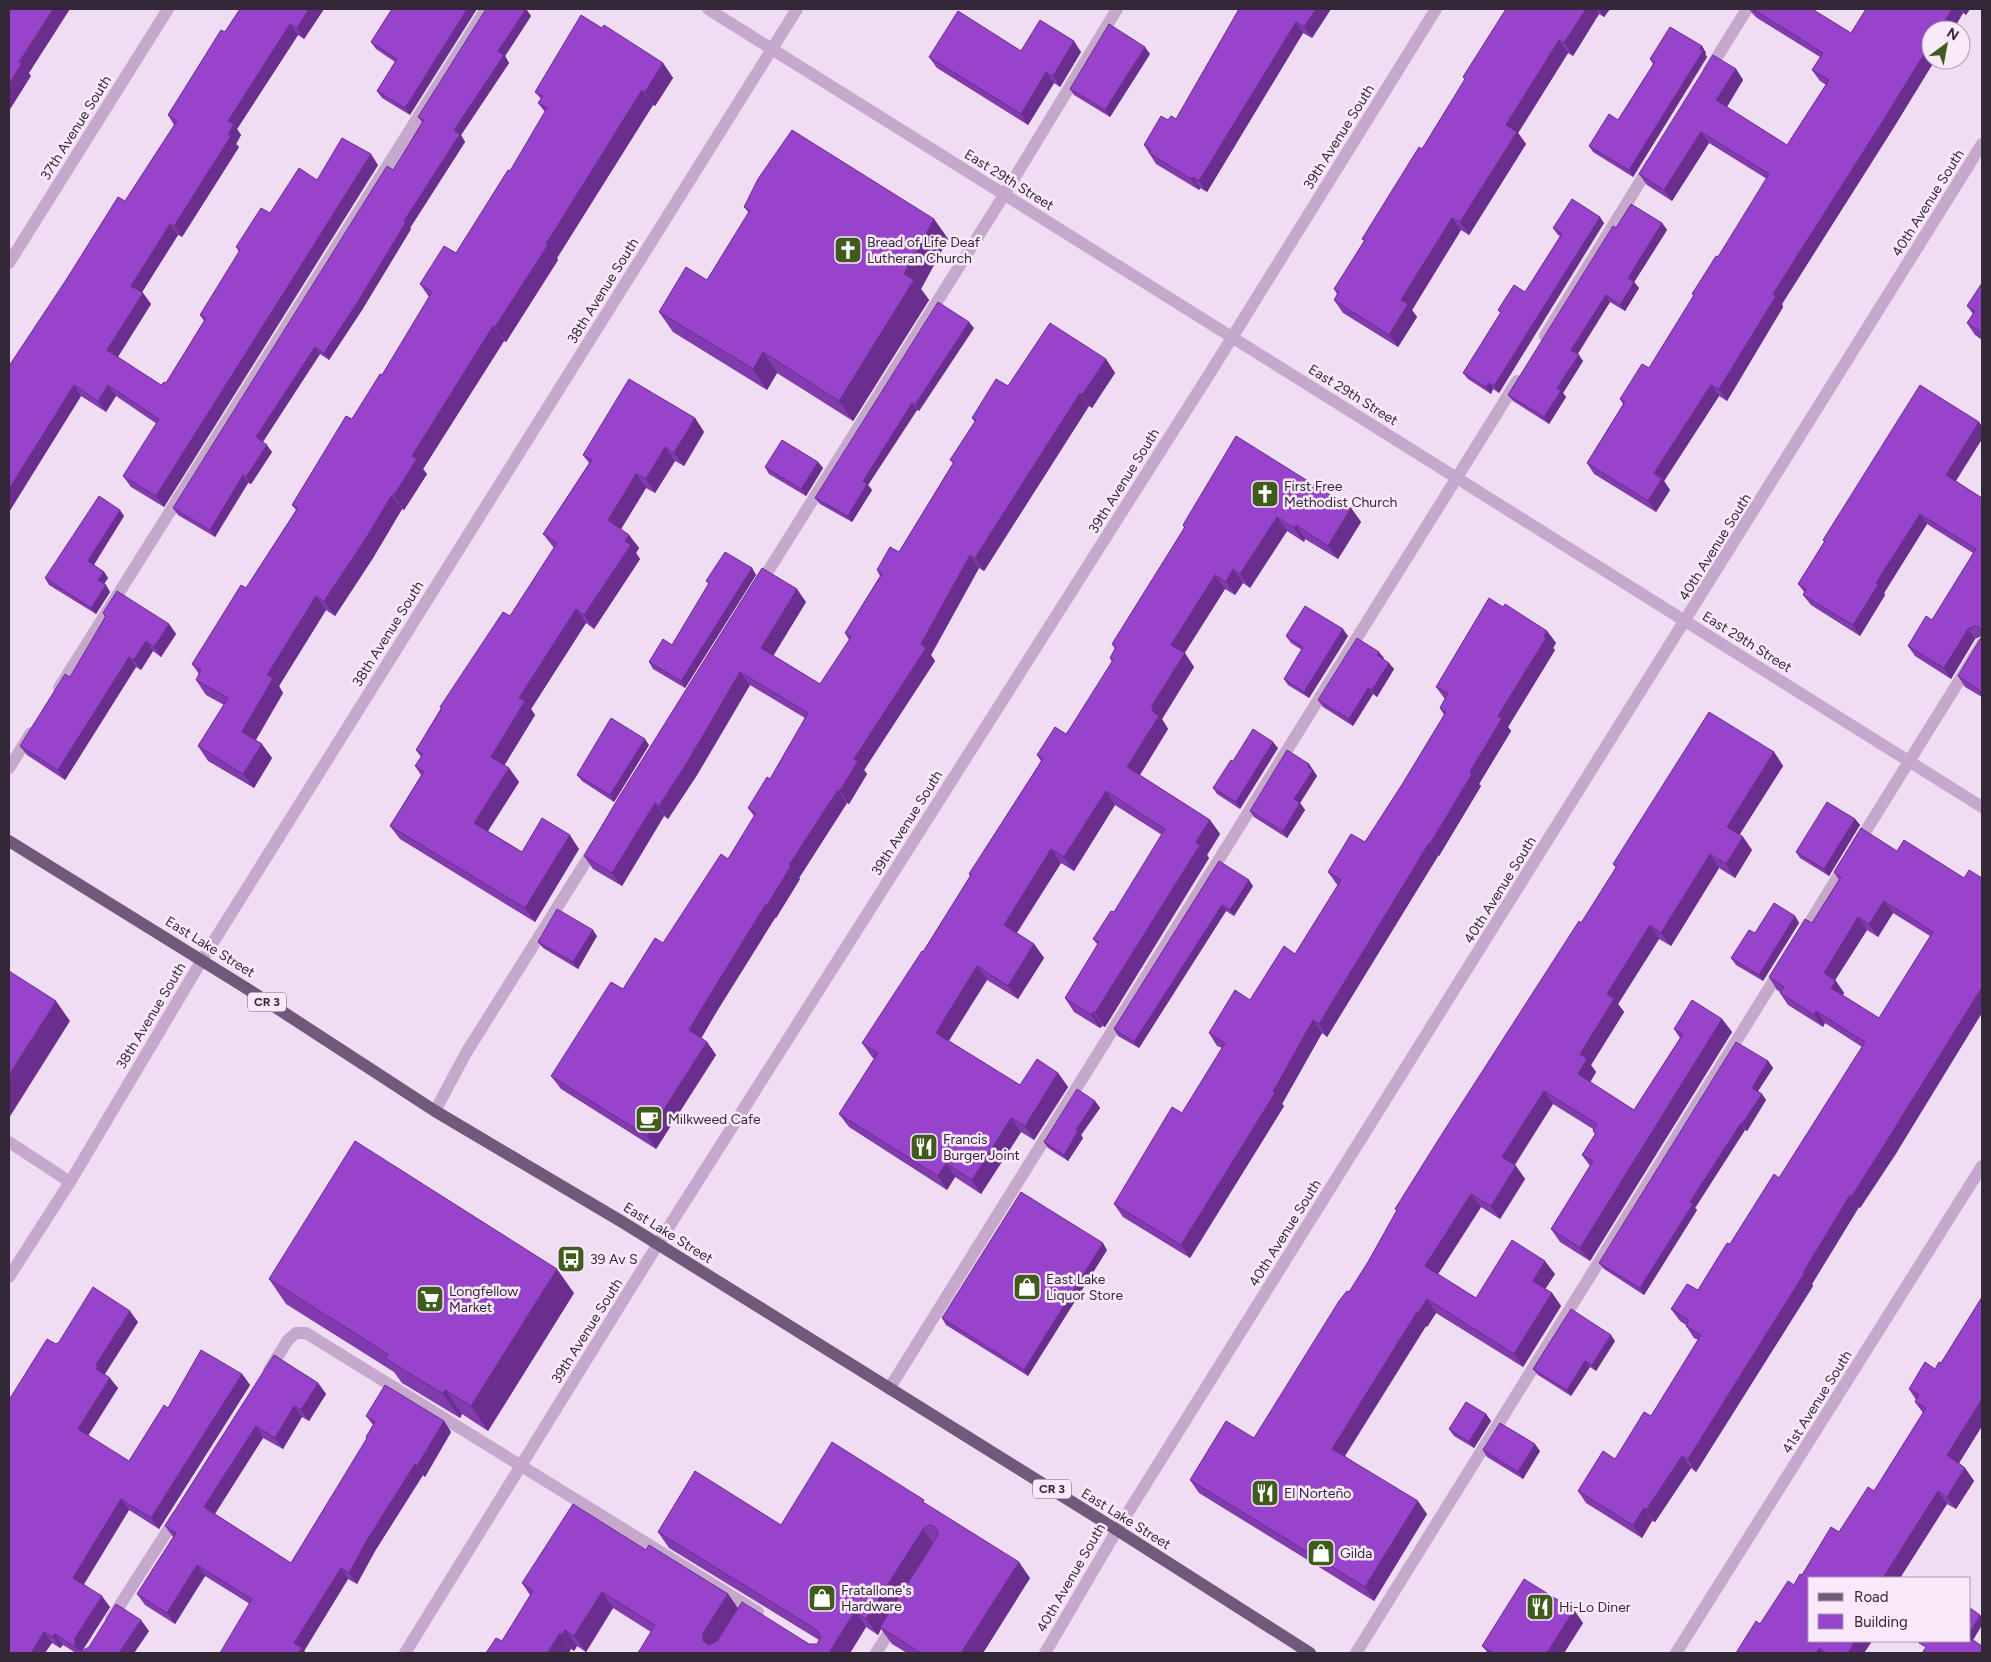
<svg xmlns="http://www.w3.org/2000/svg" width="1991" height="1662" font-family="Figtree,sans-serif">
	<style>
		.lines { fill: none; stroke-linecap: round; stroke-linejoin: round }
		.service { stroke: #c6a8cc; stroke-width: 12 }
		.minor { stroke: #c6a8cc; stroke-width: 12 }
		.primary { stroke: #71597b; stroke-width: 12 }
		.wall { fill: #823aaf; fill-rule: evenodd }
		.shaded-wall { fill: #6a2f8e }
		.building { fill: #9743cb; stroke: #6a2f8e; fill-rule: evenodd }
		.labels { text-anchor: middle; dominant-baseline: central; stroke-width: 5; stroke-linejoin: round; paint-order: stroke }
		.shield { fill: #f9e9fb; stroke: #6e6272; stroke-width: 1 }
		.shield-label { font-size: 12px; font-weight: bold; fill: #332838 }
		.street-label { font-size: 14px; fill: #332838; stroke: #f9e9fb }
		.poi-label { font-size: 14px; fill: #332838; stroke: #f9e9fb; text-anchor: start }
	</style>
	<rect width="100%" height="100%" fill="#f1ddf3"/>
	<g class="lines">
		<!-- service -->
		<path class="service" d="M 1709,70 L 1747,9
			M 1545,336 L 1651,164
			M 760,584 L 1004,195 L 1117,9
			M 59,688 L 486,9
			M 9,768 L 31,733
			M 1857,845 L 1982,644
			M 1801,937 L 1845,865
			M 435,1111 L 466,1053 L 595,847
			M 9,1142 L 70,1182
			M 269,1370 L 288,1340 L 296,1333 L 306,1333 L 758,1612
			M 889,1389 L 1517,381
			M 111,1619 L 177,1516
			M 876,1653 L 895,1623
			M 1356,1653 L 1781,969"/>
		<!-- minor -->
		<path class="minor" d="M 708,9 L 1982,807
			M 9,263 L 168,9
			M 9,1277 L 70,1182 L 202,960 L 797,9
			M 405,1653 L 658,1244 L 1210,373 L 1436,9
			M 1045,1653 L 1117,1530 L 1982,144
			M 1676,1653 L 1982,1166"/>
		<!-- primary -->
		<path class="primary" d="M 9,841 L 246,988 L 435,1111 L 624,1223 L 1117,1530 L 1310,1653"/>
	</g>
	<!-- wall -->
	<path class="wall" d="M 240,9 L 324,9 L 304,39 L 298,35 L 237,129 L 241,135 L 236,144 L 239,147 L 182,237 L 178,235 L 142,292 L 151,304 L 118,357 L 161,385 L 166,383 L 204,321 L 200,315 L 239,252 L 236,247 L 270,213 L 317,180 L 378,165 L 164,507 L 131,487 L 123,476 L 157,424 L 116,396 L 106,412 L 81,396 L 9,512 L 9,366 L 125,201 L 174,125 L 168,115 Z
		M 392,9 L 410,115 L 382,98 L 377,91 L 395,62 L 376,49 L 371,42 Z
		M 526,9 L 531,16 L 505,56 L 509,63 L 461,135 L 465,142 L 410,228 L 411,229 L 362,310 L 329,360 L 320,354 L 262,442 L 272,452 L 251,484 L 248,483 L 215,537 L 178,515 L 173,508 L 393,170 L 422,122 L 418,117 Z
		M 1239,9 L 1331,9 L 1312,38 L 1303,33 L 1207,192 L 1200,188 L 1199,190 L 1156,164 L 1144,145 L 1168,120 L 1176,119 Z
		M 1506,9 L 1610,9 L 1604,17 L 1599,14 L 1573,56 L 1568,53 L 1518,133 L 1526,144 L 1469,235 L 1461,230 L 1412,310 L 1417,317 L 1398,347 L 1343,313 L 1334,300 L 1337,294 L 1334,289 L 1364,241 L 1362,239 L 1422,149 L 1465,80 L 1463,77 Z
		M 1749,9 L 1812,9 L 1851,33 L 1866,9 L 1970,9 L 1966,15 L 1963,13 L 1953,30 L 1931,30 L 1931,60 L 1935,60 L 1894,127 L 1782,304 L 1783,307 L 1727,401 L 1719,396 L 1664,481 L 1670,490 L 1656,512 L 1594,474 L 1587,463 L 1623,404 L 1620,399 L 1649,368 L 1694,296 L 1692,294 L 1718,257 L 1767,179 L 1709,143 L 1672,201 L 1647,185 L 1639,174 L 1736,69 L 1743,80 L 1726,107 L 1787,145 L 1826,85 L 1820,81 L 1812,70 L 1820,57 L 1757,18 L 1753,14 Z
		M 602,28 L 663,63 L 673,78 L 655,106 L 653,105 L 557,258 L 558,260 L 506,342 L 504,341 L 423,469 L 427,474 L 404,510 L 402,509 L 373,558 L 335,616 L 326,610 L 279,686 L 283,693 L 256,740 L 272,758 L 254,788 L 208,761 L 198,746 L 224,705 L 206,695 L 196,680 L 199,674 L 192,664 L 246,588 L 296,510 L 292,505 L 382,375 L 429,297 L 420,284 L 456,253 L 510,171 L 545,112 L 538,103 L 541,99 L 535,92 Z
		M 1702,46 L 1706,53 L 1705,54 L 1707,57 L 1633,177 L 1593,152 L 1589,146 L 1618,120 L 1653,64 L 1650,59 Z
		M 1021,51 L 1081,52 L 1060,87 L 1054,83 L 1028,125 L 937,68 L 929,57 Z
		M 1150,54 L 1110,117 L 1074,95 L 1070,89 Z
		M 744,207 L 934,219 L 948,239 L 921,289 L 929,300 L 853,421 L 777,373 L 767,390 L 673,332 L 659,312 L 707,280 L 749,213 Z
		M 1604,223 L 1499,393 L 1493,389 L 1491,394 L 1468,379 L 1463,373 L 1501,313 L 1498,310 L 1525,292 L 1560,236 L 1558,235 L 1553,228 Z
		M 1662,223 L 1667,230 L 1634,282 L 1639,288 L 1625,311 L 1610,302 L 1577,354 L 1583,361 L 1563,393 L 1566,397 L 1549,424 L 1513,401 L 1508,395 L 1616,228 Z
		M 1982,283 L 1982,340 L 1975,335 L 1967,323 L 1973,314 L 1967,306 Z
		M 974,328 L 919,411 L 917,410 L 868,485 L 872,490 L 852,522 L 820,504 L 815,498 Z
		M 1106,359 L 1115,373 L 1092,408 L 1089,406 L 984,571 L 979,568 L 931,655 L 935,661 L 864,770 L 867,774 L 849,804 L 847,803 L 799,878 L 800,879 L 776,918 L 775,918 L 717,1011 L 701,1038 L 707,1042 L 716,1055 L 656,1149 L 561,1089 L 551,1076 L 663,943 L 728,859 L 754,816 L 748,808 L 770,779 L 805,718 L 750,685 L 697,775 L 668,819 L 664,816 L 622,886 L 593,869 L 584,856 L 619,797 L 806,602 L 773,656 L 820,684 L 849,640 L 845,633 L 880,576 L 877,570 L 899,552 L 953,463 L 950,460 L 975,422 L 972,418 L 1008,386 Z
		M 695,418 L 704,432 L 684,466 L 675,461 L 655,493 L 646,488 L 621,529 L 629,535 L 639,548 L 636,553 L 640,559 L 594,629 L 586,623 L 531,709 L 535,715 L 504,765 L 509,768 L 519,782 L 488,831 L 522,852 L 579,849 L 535,922 L 400,839 L 390,826 L 421,775 L 415,766 L 421,757 L 416,750 L 441,708 L 440,707 L 510,616 L 554,548 L 543,534 L 589,463 L 583,455 Z
		M 1979,422 L 1982,427 L 1982,439 L 1956,481 L 1982,498 L 1982,697 L 1965,687 L 1958,676 L 1982,636 L 1975,639 L 1951,679 L 1915,656 L 1908,646 L 1932,620 L 1973,553 L 1927,524 L 1884,593 L 1885,595 L 1860,636 L 1811,605 L 1803,595 L 1805,593 L 1798,584 L 1824,542 L 1823,540 Z
		M 818,462 L 823,468 L 806,496 L 769,474 L 765,467 Z
		M 1351,508 L 1361,522 L 1338,559 L 1305,539 L 1304,542 L 1287,531 L 1250,588 L 1243,583 L 1235,595 L 1225,589 L 1184,653 L 1194,667 L 1162,719 L 1168,729 L 1140,775 L 1210,820 L 1220,834 L 1207,855 L 1209,858 L 1105,1027 L 1102,1026 L 1100,1028 L 1074,1012 L 1065,998 L 1098,945 L 1093,939 L 1114,912 L 1162,835 L 1115,805 L 1074,871 L 1061,863 L 1017,933 L 1034,944 L 1044,958 L 1018,999 L 987,980 L 949,1041 L 1020,1085 L 1058,1073 L 1068,1087 L 1034,1140 L 1021,1132 L 981,1194 L 955,1177 L 947,1190 L 849,1127 L 839,1114 L 874,1059 L 872,1057 L 862,1043 L 923,952 L 970,876 L 969,874 L 1041,761 L 1037,755 L 1066,734 L 1069,730 L 1112,662 L 1110,658 L 1115,649 L 1112,644 L 1184,528 L 1183,525 Z
		M 124,516 L 94,565 L 104,572 L 108,578 L 104,584 L 110,592 L 96,614 L 49,585 L 45,578 Z
		M 752,568 L 756,575 L 685,688 L 653,669 L 649,662 L 672,645 L 709,584 L 706,581 Z
		M 1503,607 L 1547,631 L 1556,643 L 1553,648 L 1555,650 L 1508,727 L 1511,731 L 1479,784 L 1481,786 L 1439,856 L 1438,856 L 1327,1037 L 1322,1033 L 1282,1104 L 1284,1106 L 1190,1258 L 1123,1217 L 1114,1204 L 1182,1113 L 1222,1048 L 1217,1046 L 1209,1033 L 1250,1000 L 1295,954 L 1338,886 L 1328,872 L 1365,842 L 1403,783 L 1444,715 L 1440,708 L 1445,699 L 1436,687 Z
		M 103,613 L 169,624 L 176,634 L 161,657 L 153,651 L 141,670 L 136,667 L 65,780 L 27,755 L 20,746 L 70,677 L 105,617 Z
		M 1286,636 L 1348,636 L 1309,698 L 1288,685 L 1284,679 L 1302,650 L 1291,643 Z
		M 1384,658 L 1383,659 L 1394,669 L 1377,697 L 1373,694 L 1353,726 L 1323,707 L 1318,700 Z
		M 649,745 L 614,802 L 582,781 L 577,775 Z
		M 1278,748 L 1240,809 L 1217,794 L 1213,788 L 1233,761 Z
		M 1774,752 L 1783,766 L 1740,834 L 1743,837 L 1752,850 L 1735,878 L 1719,868 L 1671,946 L 1659,939 L 1618,1004 L 1624,1012 L 1591,1065 L 1596,1072 L 1590,1082 L 1634,1110 L 1680,1038 L 1674,1029 L 1722,1019 L 1732,1032 L 1590,1261 L 1560,1242 L 1551,1229 L 1590,1166 L 1582,1155 L 1595,1134 L 1593,1131 L 1593,1129 L 1553,1104 L 1515,1165 L 1525,1179 L 1500,1219 L 1481,1207 L 1438,1274 L 1476,1298 L 1555,1274 L 1545,1289 L 1552,1293 L 1561,1306 L 1523,1367 L 1436,1313 L 1427,1327 L 1426,1326 L 1345,1456 L 1427,1514 L 1374,1601 L 1199,1493 L 1190,1480 L 1254,1438 L 1349,1292 L 1368,1262 L 1397,1211 L 1395,1209 L 1581,923 L 1616,868 L 1613,864 Z
		M 1309,764 L 1317,776 L 1300,803 L 1305,810 L 1287,838 L 1254,817 L 1250,811 Z
		M 1855,819 L 1860,825 L 1829,876 L 1800,858 L 1796,852 Z
		M 1897,851 L 1964,878 L 1897,1152 L 1860,1208 L 1859,1207 L 1812,1284 L 1813,1286 L 1696,1472 L 1691,1468 L 1655,1522 L 1652,1521 L 1642,1538 L 1586,1503 L 1578,1491 L 1615,1459 L 1651,1416 L 1698,1340 L 1694,1338 L 1686,1326 L 1686,1325 L 1680,1321 L 1671,1309 L 1698,1290 L 1779,1178 L 1862,1047 L 1825,1023 L 1823,1027 L 1788,1005 L 1780,993 L 1780,992 L 1777,990 L 1769,977 L 1812,923 L 1839,880 L 1834,872 ZM 1893,913 L 1930,936 L 1879,1018 L 1843,995 L 1844,993 L 1835,980 L 1867,930 L 1878,937 Z
		M 1219,861 L 1253,886 L 1234,916 L 1226,911 L 1139,1048 L 1118,1036 L 1114,1029 Z
		M 1795,916 L 1799,923 L 1763,981 L 1736,965 L 1731,958 L 1755,933 Z
		M 597,936 L 578,969 L 543,948 L 538,942 Z
		M 1768,1061 L 1773,1068 L 1758,1091 L 1766,1100 L 1747,1131 L 1745,1130 L 1695,1208 L 1697,1210 L 1644,1295 L 1604,1269 L 1599,1263 Z
		M 1095,1101 L 1100,1108 L 1081,1135 L 1083,1138 L 1068,1161 L 1048,1148 L 1044,1142 Z
		M 1107,1250 L 1028,1376 L 946,1325 L 942,1318 Z
		M 269,1279 L 574,1293 L 488,1431 L 462,1414 L 460,1418 L 402,1383 L 394,1372 L 286,1304 Z
		M 1982,1297 L 1982,1426 L 1959,1463 L 1965,1468 L 1974,1481 L 1956,1509 L 1947,1504 L 1900,1578 L 1810,1578 L 1872,1641 L 1864,1653 L 1736,1653 L 1802,1575 L 1874,1491 L 1923,1413 L 1915,1402 L 1916,1400 L 1909,1389 L 1935,1369 L 1941,1363 Z
		M 138,1322 L 105,1374 L 118,1388 L 88,1436 L 129,1461 L 168,1408 L 242,1374 L 250,1385 L 159,1529 L 129,1510 L 84,1584 L 110,1607 L 83,1650 L 149,1631 L 134,1653 L 76,1653 L 63,1645 L 60,1648 L 52,1643 L 9,1653 L 56,1344 Z
		M 1615,1341 L 1596,1371 L 1590,1367 L 1571,1396 L 1538,1375 L 1533,1369 Z
		M 274,1355 L 318,1383 L 326,1394 L 309,1421 L 302,1417 L 283,1449 L 263,1438 L 215,1514 L 291,1563 L 367,1439 L 366,1437 L 373,1425 L 366,1416 L 444,1421 L 451,1432 L 425,1477 L 423,1475 L 375,1551 L 357,1584 L 348,1579 L 304,1651 L 306,1653 L 220,1653 L 250,1604 L 205,1576 L 175,1624 L 145,1605 L 137,1594 L 173,1537 L 165,1526 Z
		M 1486,1414 L 1491,1421 L 1474,1448 L 1454,1436 L 1449,1429 Z
		M 1483,1450 L 1540,1451 L 1523,1479 L 1487,1457 Z
		M 929,1506 L 1030,1578 L 983,1653 L 907,1653 L 892,1644 L 881,1629 L 878,1635 L 866,1627 L 850,1653 L 651,1632 L 613,1608 L 586,1652 L 577,1646 L 574,1651 L 571,1649 L 502,1641 L 530,1595 L 522,1583 L 646,1550 L 728,1594 L 738,1608 L 809,1644 L 817,1644 L 819,1640 L 669,1548 L 658,1532 L 781,1525 Z
		M 1574,1610 L 1583,1623 L 1564,1653 L 1488,1653 L 1482,1646 Z"/>
	<!-- shaded-wall -->
	<path class="shaded-wall" d="M 53,9 L 70,9 L 29,73 L 31,76 L 9,111 L 9,84 L 19,62 Z
		M 309,9 L 324,9 L 304,39 L 297,28 Z
		M 467,9 L 477,9 L 410,115 L 405,108 Z
		M 526,9 L 531,16 L 505,56 L 509,63 L 461,135 L 465,142 L 410,228 L 411,229 L 362,310 L 329,360 L 324,353 L 404,221 L 498,51 Z
		M 1316,9 L 1331,9 L 1312,38 L 1304,27 Z
		M 1586,9 L 1596,9 L 1599,14 L 1573,56 L 1564,43 Z
		M 1598,9 L 1610,9 L 1604,17 Z
		M 1952,9 L 1960,9 L 1963,13 L 1953,30 L 1939,30 Z
		M 1962,9 L 1970,9 L 1966,15 Z
		M 1296,22 L 1303,33 L 1207,192 L 1199,181 Z
		M 290,24 L 298,35 L 237,129 L 241,135 L 236,144 L 239,147 L 182,237 L 174,226 L 228,134 L 228,121 Z
		M 1559,40 L 1568,53 L 1518,133 L 1526,144 L 1469,235 L 1460,222 L 1506,125 Z
		M 1074,41 L 1081,52 L 1060,87 L 1053,76 Z
		M 1931,43 L 1931,60 L 1935,60 L 1894,127 L 1782,304 L 1783,307 L 1727,401 L 1719,389 L 1773,294 Z
		M 1702,46 L 1706,53 L 1705,54 L 1707,57 L 1633,177 L 1629,170 Z
		M 1145,47 L 1150,54 L 1110,117 L 1105,110 Z
		M 663,63 L 673,78 L 655,106 L 645,92 Z
		M 1736,69 L 1743,80 L 1724,112 L 1716,100 Z
		M 1046,72 L 1054,83 L 1028,125 L 1021,114 Z
		M 642,90 L 653,105 L 557,258 L 558,260 L 506,342 L 495,327 L 546,244 Z
		M 1701,132 L 1709,143 L 1672,201 L 1664,190 Z
		M 371,154 L 378,165 L 164,507 L 156,496 Z
		M 1193,177 L 1200,188 L 1199,190 L 1191,179 Z
		M 1600,217 L 1604,223 L 1499,393 L 1494,386 Z
		M 1452,218 L 1461,230 L 1412,310 L 1417,317 L 1398,347 L 1389,335 L 1401,300 Z
		M 934,219 L 948,239 L 921,289 L 929,300 L 853,421 L 839,401 L 904,274 Z
		M 1662,223 L 1667,230 L 1633,284 L 1628,278 Z
		M 170,224 L 178,235 L 139,297 L 131,286 Z
		M 1634,282 L 1639,288 L 1625,311 L 1620,305 Z
		M 143,293 L 151,304 L 115,361 L 107,350 Z
		M 1606,295 L 1610,302 L 1576,357 L 1571,350 Z
		M 969,322 L 974,328 L 919,411 L 915,405 Z
		M 493,326 L 504,341 L 423,469 L 427,474 L 404,510 L 394,495 L 412,456 Z
		M 315,347 L 320,354 L 261,445 L 256,437 Z
		M 763,352 L 777,373 L 767,390 L 753,369 Z
		M 1579,355 L 1583,361 L 1563,393 L 1566,397 L 1549,424 L 1544,417 L 1557,388 Z
		M 1106,359 L 1115,373 L 1092,408 L 1082,395 Z
		M 1489,383 L 1493,389 L 1491,394 L 1486,387 Z
		M 74,385 L 81,396 L 9,512 L 9,489 Z
		M 108,385 L 116,396 L 106,412 L 98,401 Z
		M 1711,385 L 1719,396 L 1664,481 L 1670,490 L 1656,512 L 1648,501 L 1654,473 Z
		M 1080,393 L 1089,406 L 984,571 L 975,558 Z
		M 912,403 L 917,410 L 868,485 L 872,490 L 852,522 L 848,516 L 863,481 Z
		M 695,418 L 704,432 L 684,466 L 674,453 Z
		M 1979,422 L 1982,427 L 1982,439 L 1953,485 L 1946,475 Z
		M 267,445 L 272,452 L 251,484 L 246,477 Z
		M 665,447 L 675,461 L 655,493 L 646,479 Z
		M 818,462 L 823,468 L 806,496 L 801,489 Z
		M 636,474 L 646,488 L 618,534 L 608,520 Z
		M 243,475 L 248,483 L 215,537 L 210,530 Z
		M 392,495 L 402,509 L 373,558 L 335,616 L 324,601 Z
		M 1351,508 L 1361,522 L 1338,559 L 1328,546 Z
		M 120,510 L 124,516 L 92,567 L 88,561 Z
		M 1920,514 L 1927,524 L 1884,593 L 1885,595 L 1860,636 L 1853,625 L 1876,583 Z
		M 1277,517 L 1287,531 L 1250,588 L 1240,574 Z
		M 1296,525 L 1305,539 L 1304,542 L 1294,528 Z
		M 629,535 L 639,548 L 636,553 L 640,559 L 594,629 L 584,615 L 625,541 Z
		M 970,555 L 979,568 L 931,655 L 935,661 L 864,770 L 867,774 L 849,804 L 840,791 L 854,759 L 921,644 Z
		M 752,568 L 756,575 L 685,688 L 681,681 Z
		M 1233,569 L 1243,583 L 1235,595 L 1226,582 Z
		M 104,572 L 108,578 L 102,587 L 98,580 Z
		M 1215,575 L 1225,589 L 1181,659 L 1171,645 Z
		M 106,585 L 110,592 L 96,614 L 91,608 Z
		M 797,589 L 806,602 L 770,661 L 761,648 Z
		M 316,596 L 326,610 L 279,686 L 283,693 L 252,746 L 242,732 L 267,675 Z
		M 576,609 L 586,623 L 531,709 L 535,715 L 501,771 L 491,757 L 519,698 Z
		M 169,624 L 176,634 L 161,657 L 154,647 Z
		M 1343,629 L 1348,636 L 1309,698 L 1304,692 Z
		M 1968,629 L 1975,639 L 1951,679 L 1944,668 Z
		M 1547,631 L 1556,643 L 1553,648 L 1555,650 L 1508,727 L 1511,731 L 1479,784 L 1481,786 L 1439,856 L 1430,844 L 1470,772 L 1498,716 Z
		M 146,641 L 153,651 L 141,670 L 134,660 Z
		M 1379,652 L 1384,658 L 1382,662 L 1377,655 Z
		M 1185,653 L 1194,667 L 1162,719 L 1168,729 L 1136,781 L 1127,767 L 1152,711 L 1151,707 Z
		M 129,657 L 136,667 L 65,780 L 58,770 Z
		M 1389,663 L 1394,669 L 1377,697 L 1372,690 Z
		M 740,672 L 750,685 L 697,775 L 668,819 L 659,806 Z
		M 1368,688 L 1373,694 L 1353,726 L 1349,719 Z
		M 645,739 L 649,745 L 614,802 L 610,795 Z
		M 1273,742 L 1278,748 L 1240,809 L 1236,802 Z
		M 262,744 L 272,758 L 254,788 L 243,774 Z
		M 1774,752 L 1783,766 L 1736,840 L 1727,827 Z
		M 1309,764 L 1317,776 L 1300,803 L 1305,810 L 1287,838 L 1283,831 L 1294,799 Z
		M 509,768 L 519,782 L 484,837 L 474,823 Z
		M 838,790 L 847,803 L 799,878 L 800,879 L 776,918 L 767,905 L 789,865 Z
		M 1106,791 L 1115,805 L 1074,871 L 1064,857 Z
		M 655,803 L 664,816 L 622,886 L 612,873 Z
		M 1855,819 L 1860,825 L 1829,876 L 1824,869 Z
		M 1210,820 L 1220,834 L 1207,855 L 1209,858 L 1105,1027 L 1095,1013 L 1196,842 Z
		M 570,835 L 579,849 L 535,922 L 525,908 Z
		M 1743,837 L 1752,850 L 1735,878 L 1726,864 Z
		M 1429,843 L 1438,856 L 1327,1037 L 1319,1024 Z
		M 1051,849 L 1061,863 L 1013,938 L 1004,925 Z
		M 1710,854 L 1719,868 L 1671,946 L 1661,933 Z
		M 1249,880 L 1253,886 L 1234,916 L 1230,910 Z
		M 1884,901 L 1893,913 L 1878,937 L 1869,924 Z
		M 766,904 L 775,918 L 717,1011 L 698,1044 L 689,1030 L 708,998 Z
		M 1222,905 L 1226,911 L 1139,1048 L 1134,1042 Z
		M 1795,916 L 1799,923 L 1763,981 L 1759,975 Z
		M 1858,917 L 1867,930 L 1832,985 L 1824,973 Z
		M 1650,925 L 1659,939 L 1618,1004 L 1624,1012 L 1591,1065 L 1596,1072 L 1587,1088 L 1578,1074 L 1580,1054 L 1607,994 Z
		M 593,930 L 597,936 L 578,969 L 573,962 Z
		M 1034,944 L 1044,958 L 1018,999 L 1008,986 Z
		M 977,966 L 987,980 L 945,1046 L 936,1033 Z
		M 1836,981 L 1844,993 L 1840,1000 L 1831,988 Z
		M 1982,987 L 1982,1013 L 1897,1152 L 1860,1208 L 1852,1196 Z
		M 56,1001 L 70,1021 L 9,1118 L 9,1075 Z
		M 1816,1011 L 1825,1023 L 1823,1027 L 1814,1015 Z
		M 1093,1012 L 1102,1026 L 1100,1028 L 1091,1015 Z
		M 1722,1019 L 1732,1032 L 1590,1261 L 1580,1248 Z
		M 1313,1020 L 1322,1033 L 1282,1104 L 1284,1106 L 1190,1258 L 1181,1245 L 1273,1092 Z
		M 707,1042 L 716,1055 L 656,1149 L 647,1136 Z
		M 1768,1061 L 1773,1068 L 1756,1094 L 1752,1088 Z
		M 1058,1073 L 1068,1087 L 1034,1140 L 1025,1126 Z
		M 1544,1091 L 1553,1104 L 1511,1170 L 1502,1157 Z
		M 1762,1094 L 1766,1100 L 1747,1131 L 1742,1124 Z
		M 1095,1101 L 1100,1108 L 1081,1135 L 1083,1138 L 1068,1161 L 1064,1155 L 1076,1130 Z
		M 1011,1118 L 1021,1132 L 981,1194 L 972,1180 Z
		M 1741,1123 L 1745,1130 L 1695,1208 L 1697,1210 L 1644,1295 L 1640,1288 L 1690,1202 Z
		M 946,1163 L 955,1177 L 947,1190 L 938,1176 Z
		M 1516,1166 L 1525,1179 L 1500,1219 L 1491,1206 Z
		M 1471,1194 L 1481,1207 L 1435,1279 L 1425,1266 Z
		M 1850,1195 L 1859,1207 L 1812,1284 L 1813,1286 L 1696,1472 L 1688,1459 Z
		M 1103,1243 L 1107,1250 L 1028,1376 L 1024,1370 Z
		M 1545,1261 L 1555,1274 L 1542,1294 L 1533,1281 Z
		M 557,1269 L 574,1293 L 488,1431 L 471,1406 Z
		M 1552,1293 L 1561,1306 L 1523,1367 L 1514,1354 Z
		M 1427,1299 L 1436,1313 L 1427,1327 L 1418,1313 Z
		M 130,1311 L 138,1322 L 104,1375 L 96,1369 L 96,1365 Z
		M 1417,1312 L 1426,1326 L 1341,1462 L 1332,1449 Z
		M 1611,1335 L 1615,1341 L 1596,1371 L 1592,1365 Z
		M 1585,1361 L 1590,1367 L 1571,1396 L 1567,1390 Z
		M 242,1374 L 250,1385 L 159,1529 L 151,1518 Z
		M 110,1378 L 118,1388 L 85,1440 L 78,1429 Z
		M 318,1383 L 326,1394 L 309,1421 L 301,1410 Z
		M 445,1390 L 462,1414 L 460,1418 L 443,1394 Z
		M 1982,1399 L 1982,1426 L 1956,1468 L 1947,1455 Z
		M 294,1406 L 302,1417 L 283,1449 L 275,1438 Z
		M 1486,1414 L 1491,1421 L 1474,1448 L 1469,1442 Z
		M 444,1421 L 451,1432 L 425,1477 L 417,1466 Z
		M 256,1426 L 263,1438 L 212,1518 L 204,1507 Z
		M 1535,1444 L 1540,1451 L 1523,1479 L 1518,1472 Z
		M 1682,1456 L 1691,1468 L 1655,1522 L 1646,1510 Z
		M 415,1464 L 423,1475 L 375,1551 L 357,1584 L 349,1573 L 367,1540 Z
		M 1965,1468 L 1974,1481 L 1956,1509 L 1947,1497 Z
		M 1938,1491 L 1947,1504 L 1900,1578 L 1883,1578 Z
		M 121,1499 L 129,1510 L 81,1589 L 73,1578 Z
		M 1418,1501 L 1427,1514 L 1374,1601 L 1365,1587 Z
		M 1644,1508 L 1652,1521 L 1642,1538 L 1633,1525 Z
		M 923,1529 L 934,1545 L 880,1627 L 881,1629 L 878,1635 L 866,1619 Z
		M 1019,1562 L 1030,1578 L 983,1653 L 961,1653 Z
		M 197,1565 L 205,1576 L 175,1624 L 167,1613 Z
		M 341,1568 L 348,1579 L 304,1651 L 306,1653 L 298,1653 L 294,1643 Z
		M 602,1592 L 613,1608 L 586,1652 L 574,1636 Z
		M 728,1594 L 739,1610 L 714,1649 L 703,1641 L 703,1633 Z
		M 102,1596 L 110,1607 L 83,1649 L 83,1652 L 77,1648 L 75,1646 L 75,1638 Z
		M 1574,1610 L 1583,1623 L 1564,1653 L 1547,1653 Z
		M 855,1611 L 866,1627 L 850,1653 L 829,1653 Z
		M 1980,1615 L 1982,1617 L 1982,1625 L 1972,1642 L 1970,1640 L 1970,1632 Z
		M 141,1620 L 149,1631 L 134,1653 L 119,1653 Z
		M 565,1630 L 577,1646 L 574,1651 L 562,1635 Z
		M 44,1632 L 52,1643 L 45,1653 L 31,1653 Z
		M 560,1633 L 571,1649 L 569,1653 L 547,1653 Z
		M 55,1634 L 63,1645 L 60,1648 L 53,1637 Z
		M 1855,1641 L 1872,1641 L 1864,1653 L 1848,1653 Z
		M 1819,1648 L 1823,1653 L 1816,1653 Z"/>
	<!-- building -->
	<path class="building" d="M 9,9 L 53,9 L 19,62 L 22,63 L 9,84 Z
		M 240,9 L 309,9 L 297,28 L 290,24 L 228,121 L 234,124 L 228,134 L 231,136 L 174,226 L 170,224 L 131,286 L 143,293 L 107,350 L 161,385 L 164,382 L 166,383 L 206,318 L 200,315 L 240,250 L 236,247 L 261,208 L 270,213 L 299,168 L 317,180 L 342,138 L 371,154 L 156,496 L 123,476 L 159,419 L 108,385 L 98,401 L 74,385 L 9,489 L 9,366 L 66,280 L 118,197 L 125,201 L 177,121 L 168,115 L 221,30 L 225,32 Z
		M 392,9 L 467,9 L 405,108 L 377,91 L 397,59 L 371,42 Z
		M 486,9 L 526,9 L 498,51 L 504,55 L 454,130 L 460,134 L 404,221 L 406,222 L 357,303 L 324,353 L 315,347 L 256,437 L 267,445 L 246,477 L 243,475 L 210,530 L 173,508 L 387,166 L 393,170 L 424,120 L 418,117 Z
		M 1239,9 L 1316,9 L 1304,27 L 1296,22 L 1199,181 L 1193,177 L 1191,179 L 1149,153 L 1151,150 L 1144,145 L 1161,116 L 1168,120 L 1171,116 L 1176,119 Z
		M 1506,9 L 1586,9 L 1564,43 L 1559,40 L 1506,125 L 1517,132 L 1460,222 L 1452,218 L 1401,300 L 1408,304 L 1389,335 L 1334,300 L 1339,292 L 1334,289 L 1365,240 L 1362,239 L 1419,147 L 1422,149 L 1465,79 L 1463,77 Z
		M 1753,9 L 1812,9 L 1851,33 L 1866,9 L 1952,9 L 1939,30 L 1931,30 L 1931,43 L 1886,116 L 1773,294 L 1776,296 L 1719,389 L 1711,385 L 1654,473 L 1662,479 L 1648,501 L 1587,463 L 1625,402 L 1620,399 L 1642,364 L 1649,368 L 1694,295 L 1692,294 L 1716,256 L 1718,257 L 1769,174 L 1701,132 L 1664,190 L 1639,174 L 1713,55 L 1736,69 L 1716,100 L 1787,145 L 1829,80 L 1812,70 L 1823,53 Z
		M 958,11 L 1021,51 L 1040,20 L 1074,41 L 1053,76 L 1046,72 L 1021,114 L 929,57 Z
		M 581,15 L 602,28 L 604,25 L 663,63 L 645,92 L 642,90 L 546,244 L 548,245 L 495,327 L 493,326 L 412,456 L 417,459 L 394,495 L 392,495 L 363,543 L 324,601 L 316,596 L 267,675 L 273,678 L 242,732 L 262,744 L 243,774 L 198,746 L 228,698 L 196,680 L 201,670 L 192,664 L 241,585 L 246,588 L 298,508 L 292,505 L 346,416 L 352,419 L 380,374 L 382,375 L 432,292 L 420,284 L 444,246 L 456,253 L 508,170 L 510,171 L 547,108 L 538,103 L 543,96 L 535,92 Z
		M 1109,24 L 1145,47 L 1105,110 L 1070,89 Z
		M 1670,27 L 1702,46 L 1700,49 L 1703,51 L 1629,170 L 1589,146 L 1609,114 L 1618,120 L 1655,62 L 1650,59 Z
		M 792,130 L 934,219 L 904,274 L 914,280 L 839,401 L 763,352 L 753,369 L 659,312 L 686,267 L 707,280 L 750,210 L 744,207 L 758,179 Z
		M 1572,199 L 1600,217 L 1494,386 L 1489,383 L 1486,387 L 1463,373 L 1501,312 L 1498,310 L 1514,285 L 1525,292 L 1562,234 L 1553,228 Z
		M 1631,204 L 1662,223 L 1628,278 L 1634,282 L 1620,305 L 1606,295 L 1571,350 L 1579,355 L 1557,388 L 1561,391 L 1544,417 L 1508,395 L 1613,226 L 1616,228 Z
		M 1982,283 L 1982,333 L 1967,323 L 1975,311 L 1967,306 Z
		M 938,302 L 969,322 L 915,405 L 912,403 L 863,481 L 867,484 L 848,516 L 815,498 Z
		M 1050,323 L 1106,359 L 1082,395 L 1080,393 L 975,558 L 970,555 L 921,644 L 926,648 L 854,759 L 858,761 L 840,791 L 838,790 L 789,865 L 791,866 L 767,905 L 766,904 L 708,998 L 689,1030 L 707,1042 L 647,1136 L 551,1076 L 611,982 L 623,989 L 655,938 L 663,943 L 721,854 L 728,859 L 756,813 L 748,808 L 767,777 L 770,779 L 808,713 L 740,672 L 688,761 L 659,806 L 655,803 L 612,873 L 584,856 L 619,797 L 762,568 L 797,589 L 761,648 L 820,684 L 851,637 L 845,633 L 882,574 L 877,570 L 890,547 L 899,552 L 954,462 L 950,460 L 976,420 L 972,418 L 996,379 L 1008,386 Z
		M 629,379 L 695,418 L 674,453 L 665,447 L 646,479 L 636,474 L 608,520 L 629,535 L 625,541 L 631,545 L 584,615 L 576,609 L 519,698 L 525,701 L 491,757 L 509,768 L 474,823 L 522,852 L 542,818 L 570,835 L 525,908 L 390,826 L 424,772 L 415,766 L 423,754 L 416,750 L 442,708 L 440,707 L 503,612 L 510,616 L 557,543 L 543,534 L 592,460 L 583,455 Z
		M 1920,385 L 1979,422 L 1946,475 L 1982,498 L 1982,632 L 1979,627 L 1975,626 L 1968,629 L 1944,668 L 1908,646 L 1926,616 L 1932,620 L 1976,549 L 1920,514 L 1876,583 L 1878,585 L 1853,625 L 1803,595 L 1806,589 L 1798,584 L 1825,541 L 1823,540 Z
		M 1236,436 L 1351,508 L 1328,546 L 1296,525 L 1294,528 L 1277,517 L 1240,574 L 1233,569 L 1226,582 L 1215,575 L 1171,645 L 1185,653 L 1151,707 L 1154,708 L 1152,711 L 1159,716 L 1127,767 L 1210,820 L 1196,842 L 1200,845 L 1095,1013 L 1093,1012 L 1091,1015 L 1065,998 L 1099,942 L 1093,939 L 1111,911 L 1114,912 L 1165,829 L 1106,791 L 1064,857 L 1051,849 L 1004,925 L 1034,944 L 1008,986 L 977,966 L 936,1033 L 1020,1085 L 1037,1059 L 1058,1073 L 1025,1126 L 1011,1118 L 972,1180 L 946,1163 L 938,1176 L 839,1114 L 878,1053 L 862,1043 L 922,951 L 923,952 L 971,875 L 969,874 L 1043,759 L 1037,755 L 1055,727 L 1066,734 L 1069,730 L 1113,660 L 1110,658 L 1116,647 L 1112,644 L 1185,527 L 1183,525 Z
		M 782,440 L 818,462 L 801,489 L 765,467 Z
		M 99,496 L 120,510 L 88,561 L 104,572 L 98,580 L 106,585 L 91,608 L 45,578 Z
		M 725,552 L 752,568 L 681,681 L 649,662 L 663,639 L 672,645 L 709,583 L 706,581 Z
		M 117,591 L 169,624 L 154,647 L 146,641 L 134,660 L 129,657 L 58,770 L 20,746 L 65,674 L 70,677 L 106,616 L 103,613 Z
		M 1489,598 L 1503,607 L 1505,604 L 1547,631 L 1544,636 L 1546,638 L 1498,716 L 1502,718 L 1470,772 L 1472,774 L 1430,844 L 1429,843 L 1319,1024 L 1313,1020 L 1273,1092 L 1275,1093 L 1181,1245 L 1114,1204 L 1172,1107 L 1182,1113 L 1225,1043 L 1209,1033 L 1235,990 L 1250,1000 L 1284,946 L 1295,954 L 1341,880 L 1328,872 L 1351,834 L 1365,842 L 1403,783 L 1446,712 L 1440,708 L 1448,693 L 1436,687 Z
		M 1305,606 L 1343,629 L 1304,692 L 1284,679 L 1303,647 L 1286,636 Z
		M 1982,636 L 1982,692 L 1958,676 Z
		M 1357,638 L 1379,652 L 1377,655 L 1389,663 L 1372,690 L 1368,688 L 1349,719 L 1318,700 Z
		M 1709,712 L 1774,752 L 1727,827 L 1743,837 L 1726,864 L 1710,854 L 1661,933 L 1650,925 L 1607,994 L 1614,999 L 1580,1054 L 1587,1059 L 1578,1074 L 1634,1110 L 1683,1034 L 1674,1029 L 1692,1000 L 1722,1019 L 1580,1248 L 1551,1229 L 1593,1161 L 1582,1155 L 1596,1133 L 1593,1131 L 1597,1124 L 1544,1091 L 1502,1157 L 1516,1166 L 1491,1206 L 1471,1194 L 1425,1266 L 1476,1298 L 1512,1240 L 1545,1261 L 1533,1281 L 1552,1293 L 1514,1354 L 1427,1299 L 1418,1313 L 1417,1312 L 1332,1449 L 1418,1501 L 1365,1587 L 1190,1480 L 1226,1421 L 1254,1438 L 1339,1301 L 1347,1291 L 1349,1292 L 1368,1262 L 1397,1210 L 1395,1209 L 1442,1134 L 1579,921 L 1581,923 L 1617,866 L 1613,864 Z
		M 611,718 L 645,739 L 610,795 L 577,775 Z
		M 1253,729 L 1273,742 L 1236,802 L 1213,788 L 1231,760 L 1233,761 Z
		M 1287,750 L 1309,764 L 1308,767 L 1313,770 L 1294,799 L 1300,803 L 1283,831 L 1250,811 Z
		M 1827,802 L 1855,819 L 1824,869 L 1796,852 Z
		M 1861,828 L 1897,851 L 1904,840 L 1964,878 L 1969,870 L 1982,878 L 1982,987 L 1888,1139 L 1852,1196 L 1850,1195 L 1803,1273 L 1804,1274 L 1688,1459 L 1682,1456 L 1646,1510 L 1644,1508 L 1633,1525 L 1578,1491 L 1603,1451 L 1615,1459 L 1644,1412 L 1651,1416 L 1701,1335 L 1686,1326 L 1689,1320 L 1671,1309 L 1687,1284 L 1698,1290 L 1727,1243 L 1730,1244 L 1774,1174 L 1779,1178 L 1865,1042 L 1816,1011 L 1814,1015 L 1780,993 L 1784,987 L 1769,977 L 1805,919 L 1812,923 L 1841,877 L 1834,872 ZM 1884,901 L 1933,932 L 1879,1018 L 1831,988 L 1836,981 L 1824,973 L 1858,917 L 1869,924 Z
		M 1219,861 L 1249,880 L 1230,910 L 1222,905 L 1134,1042 L 1114,1029 Z
		M 1774,903 L 1795,916 L 1759,975 L 1731,958 L 1749,930 L 1755,933 Z
		M 557,909 L 593,930 L 573,962 L 538,942 Z
		M 9,971 L 56,1001 L 9,1075 Z
		M 1736,1042 L 1768,1061 L 1752,1088 L 1762,1094 L 1742,1124 L 1741,1123 L 1690,1202 L 1693,1204 L 1640,1288 L 1599,1263 Z
		M 1077,1089 L 1095,1101 L 1076,1130 L 1078,1131 L 1064,1155 L 1044,1142 Z
		M 355,1141 L 557,1269 L 471,1406 L 445,1390 L 443,1394 L 385,1358 L 388,1354 L 269,1279 Z
		M 1021,1192 L 1103,1243 L 1024,1370 L 942,1318 Z
		M 93,1287 L 130,1311 L 96,1365 L 98,1366 L 96,1369 L 110,1378 L 78,1429 L 129,1461 L 164,1405 L 168,1408 L 201,1350 L 242,1374 L 151,1518 L 121,1499 L 73,1578 L 102,1596 L 75,1638 L 75,1646 L 79,1649 L 83,1650 L 89,1647 L 116,1604 L 141,1620 L 119,1653 L 84,1653 L 55,1634 L 53,1637 L 44,1632 L 31,1653 L 9,1653 L 9,1400 L 47,1339 L 56,1344 L 59,1342 Z
		M 1982,1297 L 1982,1399 L 1947,1455 L 1965,1468 L 1947,1497 L 1938,1491 L 1883,1578 L 1810,1578 L 1810,1641 L 1855,1641 L 1848,1653 L 1827,1653 L 1819,1648 L 1816,1653 L 1736,1653 L 1756,1621 L 1760,1624 L 1788,1581 L 1794,1585 L 1800,1574 L 1802,1575 L 1831,1527 L 1839,1532 L 1868,1487 L 1874,1491 L 1926,1408 L 1915,1402 L 1919,1395 L 1909,1389 L 1925,1362 L 1935,1369 L 1939,1362 L 1941,1363 Z
		M 1571,1309 L 1611,1335 L 1592,1365 L 1585,1361 L 1567,1390 L 1533,1369 Z
		M 274,1355 L 318,1383 L 301,1410 L 294,1406 L 275,1438 L 256,1426 L 204,1507 L 291,1563 L 367,1438 L 366,1437 L 375,1422 L 366,1416 L 385,1385 L 444,1421 L 417,1466 L 415,1464 L 367,1540 L 349,1573 L 341,1568 L 294,1643 L 302,1648 L 298,1653 L 220,1653 L 252,1599 L 197,1565 L 167,1613 L 137,1594 L 176,1533 L 165,1526 Z
		M 1466,1402 L 1486,1414 L 1469,1442 L 1449,1429 Z
		M 1500,1423 L 1535,1444 L 1518,1472 L 1483,1450 Z
		M 832,1442 L 924,1500 L 923,1502 L 1019,1562 L 961,1653 L 921,1653 L 880,1627 L 937,1537 L 938,1533 L 934,1526 L 929,1525 L 923,1529 L 866,1619 L 855,1611 L 829,1653 L 638,1653 L 655,1625 L 602,1592 L 574,1636 L 565,1630 L 562,1635 L 560,1633 L 547,1653 L 486,1653 L 496,1638 L 502,1641 L 533,1591 L 522,1583 L 573,1504 L 646,1550 L 649,1545 L 728,1594 L 703,1633 L 703,1641 L 709,1645 L 717,1641 L 742,1602 L 809,1644 L 817,1644 L 821,1637 L 817,1630 L 658,1532 L 695,1471 L 781,1525 Z
		M 1524,1579 L 1574,1610 L 1547,1653 L 1494,1653 L 1482,1646 Z
		M 1970,1608 L 1980,1615 L 1970,1632 Z
		M 1970,1638 L 1982,1646 L 1982,1653 L 1922,1653 L 1926,1647 L 1919,1643 L 1921,1641 L 1970,1641 Z"/>
	<!-- icons -->
	<defs>
		<symbol id="church-square" viewBox="-11 -11 22 22"><rect x="-9" y="-9" width="18" height="18" rx="4" fill="#405c1c" stroke="#f9e9fb"/><path d="M-1.2-6h2.4v3.5h3.3v2.4h-3.3V6h-2.4V-.1h-3.3v-2.4h3.3Z" fill="#fff"/></symbol>
		<symbol id="cafe-square" viewBox="-11 -11 22 22"><rect x="-9" y="-9" width="18" height="18" rx="4" fill="#405c1c" stroke="#f9e9fb"/><path d="M-5.5-4.5H6V0H3Q3 3.5 0 3.5H-2.5Q-5.5 3.5-5.5 0ZM3-3.2v2h1.7v-2ZM-6 4.5H4V6H-6Z" fill="#fff"/></symbol>
		<symbol id="restaurant-square" viewBox="-11 -11 22 22"><rect x="-9" y="-9" width="18" height="18" rx="4" fill="#405c1c" stroke="#f9e9fb"/><path d="M-5-6h1v4h1v-4h1v4h1v-4h1v5L-1.5 .5V6h-2V.5L-5-1ZM5-6V6H3V1.5H1.5Q1.5-4 5-6Z" fill="#fff"/></symbol>
		<symbol id="bus-square" viewBox="-11 -11 22 22"><rect x="-9" y="-9" width="18" height="18" rx="4" fill="#405c1c" stroke="#f9e9fb"/><path d="M-5-6H5V4H4V6H2V4H-2V6H-4V4H-5ZM-3.5-4V0h7V-4ZM-3.5 1.2v1.5H-2V1.2ZM2 1.2v1.5H3.5V1.2Z" fill="#fff"/></symbol>
		<symbol id="shop-square" viewBox="-11 -11 22 22"><rect x="-9" y="-9" width="18" height="18" rx="4" fill="#405c1c" stroke="#f9e9fb"/><path d="M-5-2.5h2.3a2.7 3.5 0 0 1 5.4 0H5L5.5 6h-11ZM-1.5-2.5h3a1.5 2.3 0 0 0-3 0Z" fill="#fff"/></symbol>
		<symbol id="supermarket-square" viewBox="-11 -11 22 22"><rect x="-9" y="-9" width="18" height="18" rx="4" fill="#405c1c" stroke="#f9e9fb"/><path d="M-6-5.5h2.5l.6 2H6L4.5 2H-2.5L-4.4-4H-6ZM-1.5 3.2a1.3 1.3 0 1 0 .1 0ZM3 3.2a1.3 1.3 0 1 0 .1 0Z" fill="#fff"/></symbol>
	</defs>
	<g fill-rule="evenodd">
		<use href="#church-square" x="832" y="234" width="32" height="32"/>
		<use href="#church-square" x="1249" y="478" width="32" height="32"/>
		<use href="#cafe-square" x="633" y="1103" width="32" height="32"/>
		<use href="#restaurant-square" x="908" y="1131" width="32" height="32"/>
		<use href="#bus-square" x="555" y="1243" width="32" height="32"/>
		<use href="#shop-square" x="1011" y="1271" width="32" height="32"/>
		<use href="#supermarket-square" x="414" y="1283" width="32" height="32"/>
		<use href="#restaurant-square" x="1249" y="1477" width="32" height="32"/>
		<use href="#shop-square" x="1305" y="1537" width="32" height="32"/>
		<use href="#shop-square" x="806" y="1582" width="32" height="32"/>
		<use href="#restaurant-square" x="1524" y="1591" width="32" height="32"/>
	</g>
	<g class="labels">
		<!-- shield labels -->
		<g class="shield">
			<rect x="248" y="992.5" width="38" height="19" rx="4"/>
			<rect x="1033" y="1479.5" width="38" height="19" rx="4"/>
		</g>
		<g class="shield-label">
			<text x="267" y="1002">CR 3</text>
			<text x="1052" y="1489">CR 3</text>
		</g>
		<!-- street labels -->
		<g class="street-label">
			<text transform="translate(76 128) rotate(-58)">37th Avenue South</text>
			<text transform="translate(1339 137) rotate(-58)">39th Avenue South</text>
			<text transform="translate(1009 180) rotate(32)">East 29th Street</text>
			<text transform="translate(1928 203) rotate(-58)">40th Avenue South</text>
			<text transform="translate(603 291) rotate(-58)">38th Avenue South</text>
			<text transform="translate(1353 395) rotate(32)">East 29th Street</text>
			<text transform="translate(1124 481) rotate(-58)">39th Avenue South</text>
			<text transform="translate(1715 547) rotate(-58)">40th Avenue South</text>
			<text transform="translate(388 634) rotate(-58)">38th Avenue South</text>
			<text transform="translate(1747 642) rotate(32)">East 29th Street</text>
			<text transform="translate(907 823) rotate(-58)">39th Avenue South</text>
			<text transform="translate(1500 890) rotate(-58)">40th Avenue South</text>
			<text transform="translate(210 947) rotate(32)">East Lake Street</text>
			<text transform="translate(151 1016) rotate(-59)">38th Avenue South</text>
			<text transform="translate(668 1233) rotate(32)">East Lake Street</text>
			<text transform="translate(1285 1233) rotate(-58)">40th Avenue South</text>
			<text transform="translate(587 1331) rotate(-58)">39th Avenue South</text>
			<text transform="translate(1817 1402) rotate(-58)">41st Avenue South</text>
			<text transform="translate(1126 1519) rotate(32)">East Lake Street</text>
			<text transform="translate(1071 1578) rotate(-60)">40th Avenue South</text>
		</g>
		<!-- poi labels -->
		<g class="poi-label">
			<text x="867" y="242">Bread of Life Deaf<tspan x="867" dy="16">Lutheran Church</tspan></text>
			<text x="1284" y="486">First Free<tspan x="1284" dy="16">Methodist Church</tspan></text>
			<text x="668" y="1119">Milkweed Cafe</text>
			<text x="943" y="1139">Francis<tspan x="943" dy="16">Burger Joint</tspan></text>
			<text x="590" y="1259">39 Av S</text>
			<text x="1046" y="1279">East Lake<tspan x="1046" dy="16">Liquor Store</tspan></text>
			<text x="449" y="1291">Longfellow<tspan x="449" dy="16">Market</tspan></text>
			<text x="1284" y="1493">El Norteño</text>
			<text x="1340" y="1553">Gilda</text>
			<text x="841" y="1590">Fratallone's<tspan x="841" dy="16">Hardware</tspan></text>
			<text x="1559" y="1607">Hi-Lo Diner</text>
		</g>
	</g>
	<!-- border -->
	<rect width="1991" height="1662" fill="none" stroke="#332838" stroke-width="20"/>
	<!-- legend -->
	<rect x="1808" y="1577" width="162" height="65" fill="#f9e9fb" stroke="#aa9cad"/>
	<rect x="1818" y="1593" width="25" height="8" fill="#71597b" stroke="#aa9cad"/>
	<text x="1854" y="1602" font-size="15" fill="#332838">Road</text>
	<rect x="1818" y="1614" width="25" height="15" fill="#9743cb" stroke="#aa9cad"/>
	<text x="1854" y="1627" font-size="15" fill="#332838">Building</text>
	<!-- north arrow -->
	<g transform="translate(1946 45) rotate(32)"><circle r="24" fill="#f9e9fb" stroke="#aa9cad"/>
	<path d="M0-4L9 19L0 12L-9 19Z" fill="#405c1c"/>
	<text y="-8" font-size="14" font-weight="bold" text-anchor="middle" fill="#332838">N</text>
	</g>
</svg>
